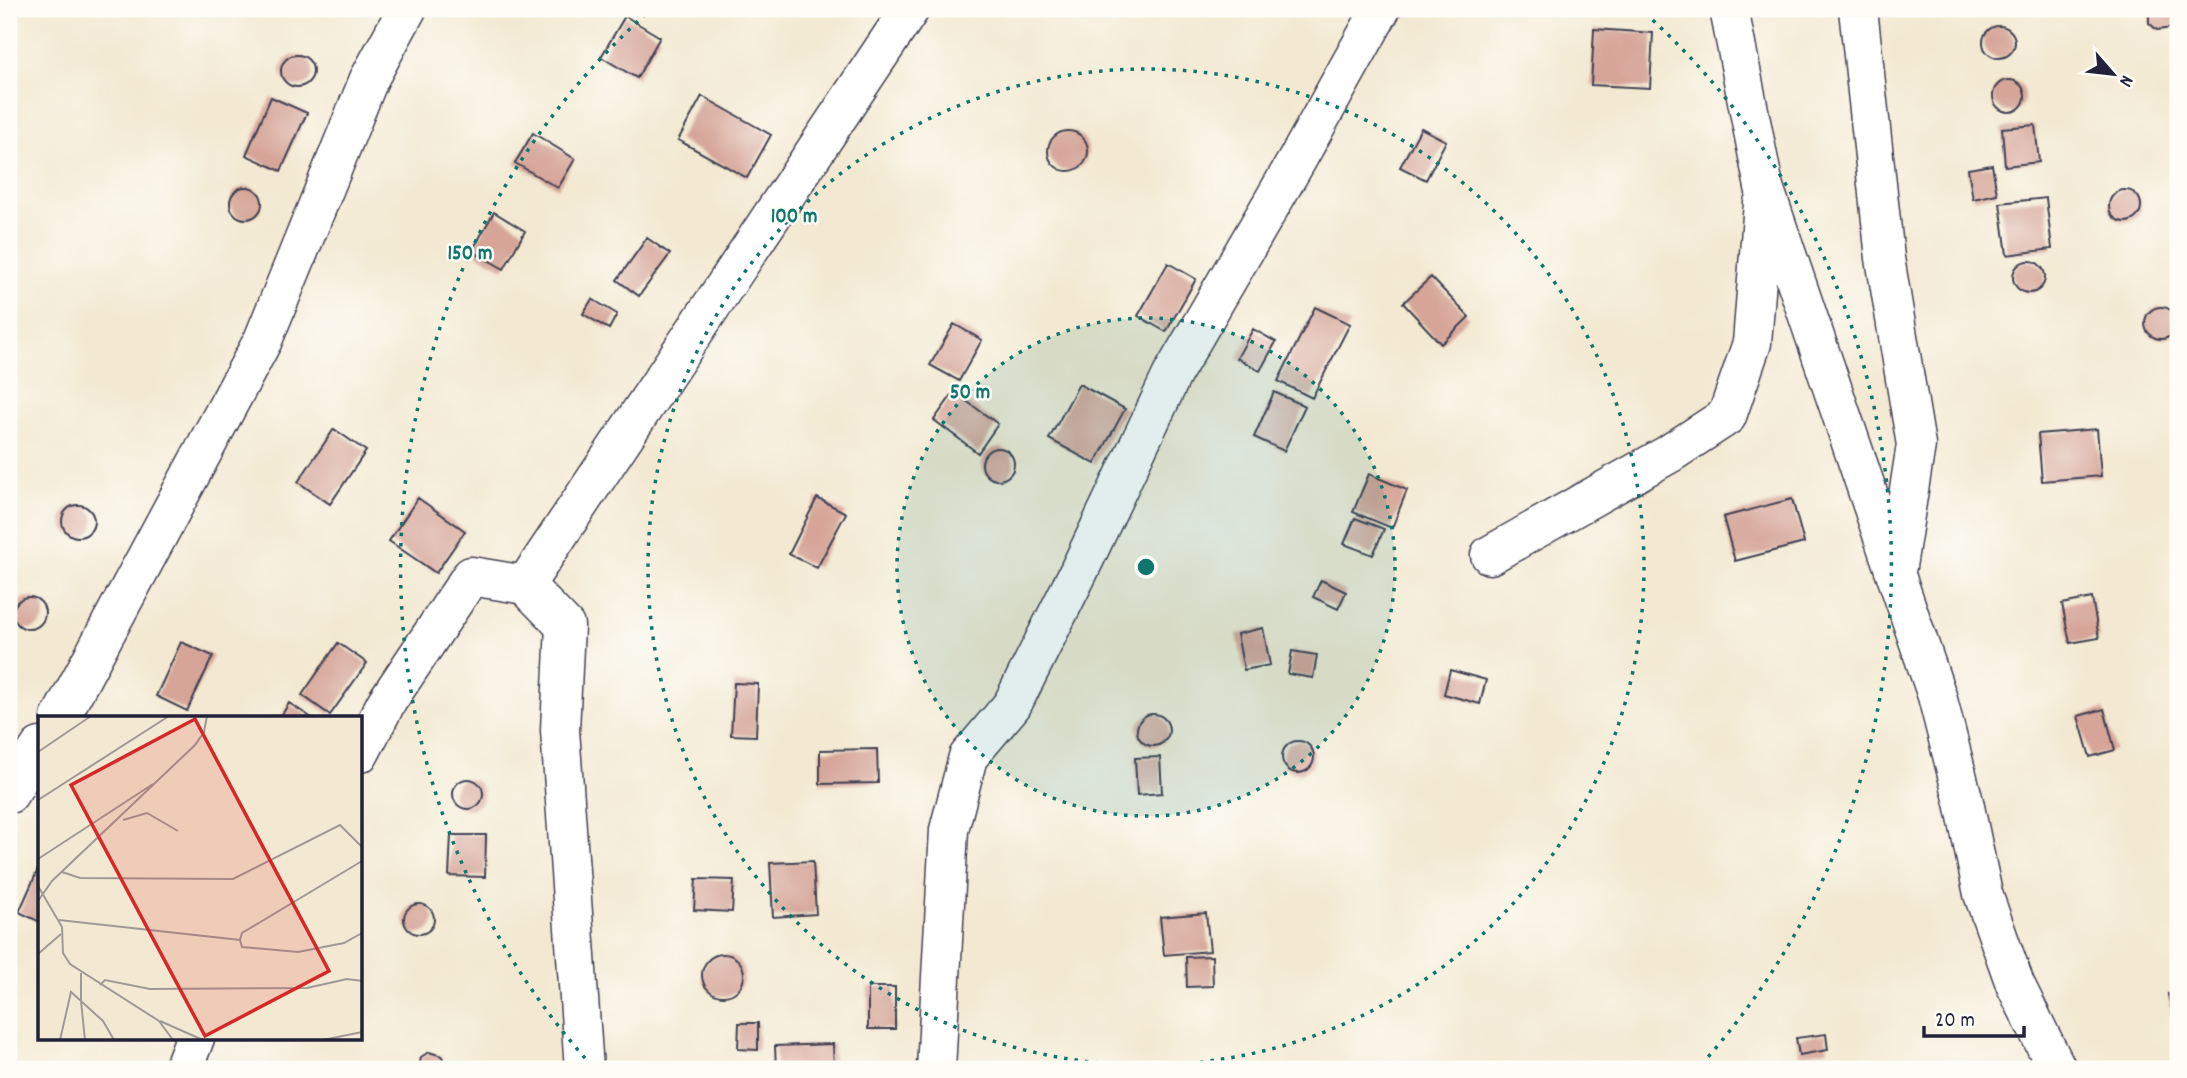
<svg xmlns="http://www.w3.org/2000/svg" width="2187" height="1078" font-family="Dekko,sans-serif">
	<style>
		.building { fill: #d6a598 }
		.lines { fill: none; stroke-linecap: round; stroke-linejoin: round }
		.street-casing { stroke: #414052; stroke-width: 41 }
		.street { stroke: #fff; stroke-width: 38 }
		.ring { fill: none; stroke: #0f766e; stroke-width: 3.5; stroke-dasharray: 3.5 7 }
		.inset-road { fill: none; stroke: #9f9996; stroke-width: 2 }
		.view { fill: #d62828; fill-opacity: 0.15; stroke: #d62828; stroke-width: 3.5 }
		.inset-edge { fill: none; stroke: #22223b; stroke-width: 3.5 }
		.centre { fill: #0f766e; stroke: #fdfcf7; stroke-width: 3.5 }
		.ring-label { font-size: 21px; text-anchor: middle; font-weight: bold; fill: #0f766e; stroke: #fdfcf7; stroke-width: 5; stroke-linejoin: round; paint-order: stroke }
	</style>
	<rect width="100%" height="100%" fill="#fdfcf7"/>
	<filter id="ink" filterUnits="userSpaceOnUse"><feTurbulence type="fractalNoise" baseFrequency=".0143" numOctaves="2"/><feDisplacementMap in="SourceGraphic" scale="14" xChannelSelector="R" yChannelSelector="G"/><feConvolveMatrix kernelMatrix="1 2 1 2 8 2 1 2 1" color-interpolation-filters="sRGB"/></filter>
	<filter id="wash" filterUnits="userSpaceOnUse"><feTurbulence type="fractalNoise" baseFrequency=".00686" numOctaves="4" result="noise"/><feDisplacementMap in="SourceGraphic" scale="28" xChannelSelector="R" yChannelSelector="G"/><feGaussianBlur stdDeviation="1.57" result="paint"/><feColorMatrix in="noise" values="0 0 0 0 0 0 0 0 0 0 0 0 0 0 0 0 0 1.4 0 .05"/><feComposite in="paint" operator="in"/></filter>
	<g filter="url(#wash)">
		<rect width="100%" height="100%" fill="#f3e9d2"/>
		<g id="blocks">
			<!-- building -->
			<path class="building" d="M 2149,9 L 2178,9 L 2178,21 L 2172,28 L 2157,30 L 2149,23 Z
				M 625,16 L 660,37 L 637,78 L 601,57 Z
				M1983 42a16 16 0 1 1 32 0a16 16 0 1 1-32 0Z
				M 1594,29 L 1653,33 L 1650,88 L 1591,85 Z
				M281 71a16 16 0 1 1 32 0a16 16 0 1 1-32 0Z
				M1993 96a16 16 0 1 1 32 0a16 16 0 1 1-32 0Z
				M 702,96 L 771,135 L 747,178 L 678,140 Z
				M 271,97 L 307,113 L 281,171 L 246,155 Z
				M 2035,125 L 2039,162 L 2005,166 L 2002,128 Z
				M 1421,128 L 1446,141 L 1426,180 L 1400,167 Z
				M1048 151a20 20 0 1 1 40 0a20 20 0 1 1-40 0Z
				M 533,133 L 575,159 L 558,188 L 515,163 Z
				M 1992,165 L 1997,194 L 1973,199 L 1968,169 Z
				M230 203a16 16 0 1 1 32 0a16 16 0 1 1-32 0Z
				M2109 206a16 16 0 1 1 32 0a16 16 0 1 1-32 0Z
				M 2046,198 L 2052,249 L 2007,255 L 2000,203 Z
				M 494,212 L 525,231 L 504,269 L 472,251 Z
				M 647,238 L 670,254 L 639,296 L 617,280 Z
				M2013 277a16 16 0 1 1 32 0a16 16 0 1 1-32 0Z
				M 1168,263 L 1196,279 L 1166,332 L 1138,316 Z
				M 1431,277 L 1469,317 L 1441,344 L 1403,303 Z
				M 592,299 L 617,314 L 609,329 L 583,314 Z
				M 1315,307 L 1350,324 L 1312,398 L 1278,381 Z
				M2145 323a16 16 0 1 1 32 0a16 16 0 1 1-32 0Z
				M 954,324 L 982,340 L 959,381 L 930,365 Z
				M 1253,329 L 1276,342 L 1260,371 L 1237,358 Z
				M 1079,384 L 1125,409 L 1095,464 L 1049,439 Z
				M 954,392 L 998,424 L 978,453 L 934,420 Z
				M 1274,392 L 1305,406 L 1284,451 L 1254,437 Z
				M 334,429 L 366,451 L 330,504 L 298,482 Z
				M 2097,429 L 2101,476 L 2042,481 L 2038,434 Z
				M982 464a16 16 0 1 1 32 0a16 16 0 1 1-32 0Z
				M 1369,474 L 1407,490 L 1392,528 L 1353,512 Z
				M 418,498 L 465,531 L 436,573 L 389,541 Z
				M 817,498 L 846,513 L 817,568 L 789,554 Z
				M 1792,499 L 1804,543 L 1735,561 L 1723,517 Z
				M62 521a16 16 0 1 1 32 0a16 16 0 1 1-32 0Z
				M 1355,518 L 1384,529 L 1373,555 L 1344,544 Z
				M 1321,580 L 1346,592 L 1338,609 L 1313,597 Z
				M13 613a16 16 0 1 1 32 0a16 16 0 1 1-32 0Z
				M 2092,598 L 2099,638 L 2070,643 L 2062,604 Z
				M 1263,628 L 1270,665 L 1244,670 L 1237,634 Z
				M 181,642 L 213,656 L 187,711 L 156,696 Z
				M 338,643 L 367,663 L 330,715 L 302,695 Z
				M 1292,651 L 1317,655 L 1313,678 L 1288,674 Z
				M 1450,670 L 1486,680 L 1480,704 L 1444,694 Z
				M 734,683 L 758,684 L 756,736 L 731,735 Z
				M 289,703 L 312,718 L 280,718 Z
				M 2104,709 L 2115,750 L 2090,757 L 2078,716 Z
				M1137 730a16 16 0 1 1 32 0a16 16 0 1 1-32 0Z
				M1282 757a16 16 0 1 1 32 0a16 16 0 1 1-32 0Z
				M 877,749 L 878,783 L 820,784 L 820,750 Z
				M 1160,757 L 1162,793 L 1137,795 L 1135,758 Z
				M453 794a15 15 0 1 1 30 0a15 15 0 1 1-30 0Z
				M 451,835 L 486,835 L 485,877 L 449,876 Z
				M 813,861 L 816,914 L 773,917 L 770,863 Z
				M 40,865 L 40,922 L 19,912 Z
				M 696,879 L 734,880 L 732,912 L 694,910 Z
				M404 919a15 15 0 1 1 30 0a15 15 0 1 1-30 0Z
				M 1206,913 L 1210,951 L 1164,955 L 1160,917 Z
				M702 975a21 21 0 1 1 42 0a21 21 0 1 1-42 0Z
				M 1212,956 L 1213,986 L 1187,987 L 1186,957 Z
				M 868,987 L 895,987 L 895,1029 L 868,1029 Z
				M 2178,992 L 2178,1026 L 2175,1026 L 2168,994 Z
				M 739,1023 L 758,1023 L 758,1050 L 738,1049 Z
				M 1826,1034 L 1828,1050 L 1799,1055 L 1796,1038 Z
				M 833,1044 L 834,1069 L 776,1069 L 775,1046 Z
				M 429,1052 L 442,1056 L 445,1069 L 419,1069 L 421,1057 Z"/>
		</g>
	</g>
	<g filter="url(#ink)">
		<use href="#blocks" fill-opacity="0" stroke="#414052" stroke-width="2"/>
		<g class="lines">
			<defs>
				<path id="street" d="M 1729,9 L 1764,187 L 1937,696 L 1964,802 L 1983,894 L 2015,984 L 2057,1069
					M 1858,9 L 1885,258 L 1916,445 L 1897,566
					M 1490,555 L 1669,454 L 1727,416 L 1752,343 L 1763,203
					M 525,585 L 565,626 L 560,730 L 584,1069
					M 60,718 L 263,340 L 369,79 L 407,9
					M 360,753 L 386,703 L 471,576 L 525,585 L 910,9
					M 9,794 L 40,747
					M 183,1069 L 195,1038
					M 936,1069 L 949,830 L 968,757 L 1012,705 L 1079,571 L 1172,375 L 1297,160 L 1381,9"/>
			</defs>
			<!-- street casing -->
			<use href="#street" class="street-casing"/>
			<!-- street -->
			<use href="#street" class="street"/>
		</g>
	</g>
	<!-- distance rings -->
	<circle cx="1146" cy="567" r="249" fill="#0f766e" fill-opacity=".12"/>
	<g class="ring">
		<circle cx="1146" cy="567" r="249"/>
		<circle cx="1146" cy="567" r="498"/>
		<path d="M592 1066A746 746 0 0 1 647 13M1645 13A746 746 0 0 1 1700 1066"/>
	</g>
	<!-- overview -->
	<g transform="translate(38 716)">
		<rect width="324" height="324" fill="#f3e9d2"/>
		<path class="inset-road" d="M 0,36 L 53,0M 0,84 L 131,0M 85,104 L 109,97 L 140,115M 0,143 L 115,68M 24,156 L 42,162 L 195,163 L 302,109 L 324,131M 0,170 L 24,211 L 25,237 L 32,248 L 121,305 L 135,324M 0,185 L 14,165 L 157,29 L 166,16 L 169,0M 21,204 L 202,224 L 204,231 L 260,236 L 306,227 L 324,217M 202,224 L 204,217 L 324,145M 0,238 L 23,218M 43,257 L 43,285 L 65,305 L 76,324M 62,269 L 67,264 L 112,273 L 269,272 L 309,263 L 324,265M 122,305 L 165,324M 22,324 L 33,276 L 43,285 L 47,324M 285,324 L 324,316"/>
		<path class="view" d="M 157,3 L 291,255 L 167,320 L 33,69 Z"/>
		<rect width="324" height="324" class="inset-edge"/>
	</g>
	<circle cx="1146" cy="567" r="10" class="centre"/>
	<g class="ring-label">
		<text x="794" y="222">100 m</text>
		<text x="470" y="259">150 m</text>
		<text x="970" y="398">50 m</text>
	</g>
	<!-- margin -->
	<rect width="2187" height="1078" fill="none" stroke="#fdfcf7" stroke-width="35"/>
	<!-- north arrow -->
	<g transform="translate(2113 74) rotate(118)" stroke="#fdfcf7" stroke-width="5" paint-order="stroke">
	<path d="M0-5L12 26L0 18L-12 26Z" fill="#22223b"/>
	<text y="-10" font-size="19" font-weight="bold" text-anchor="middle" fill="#22223b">N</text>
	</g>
	<!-- scale -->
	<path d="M1924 1026v10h100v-10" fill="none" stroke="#22223b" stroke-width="3.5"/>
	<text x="1935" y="1026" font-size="21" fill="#22223b" stroke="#fdfcf7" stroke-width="5" paint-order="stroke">20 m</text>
</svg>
